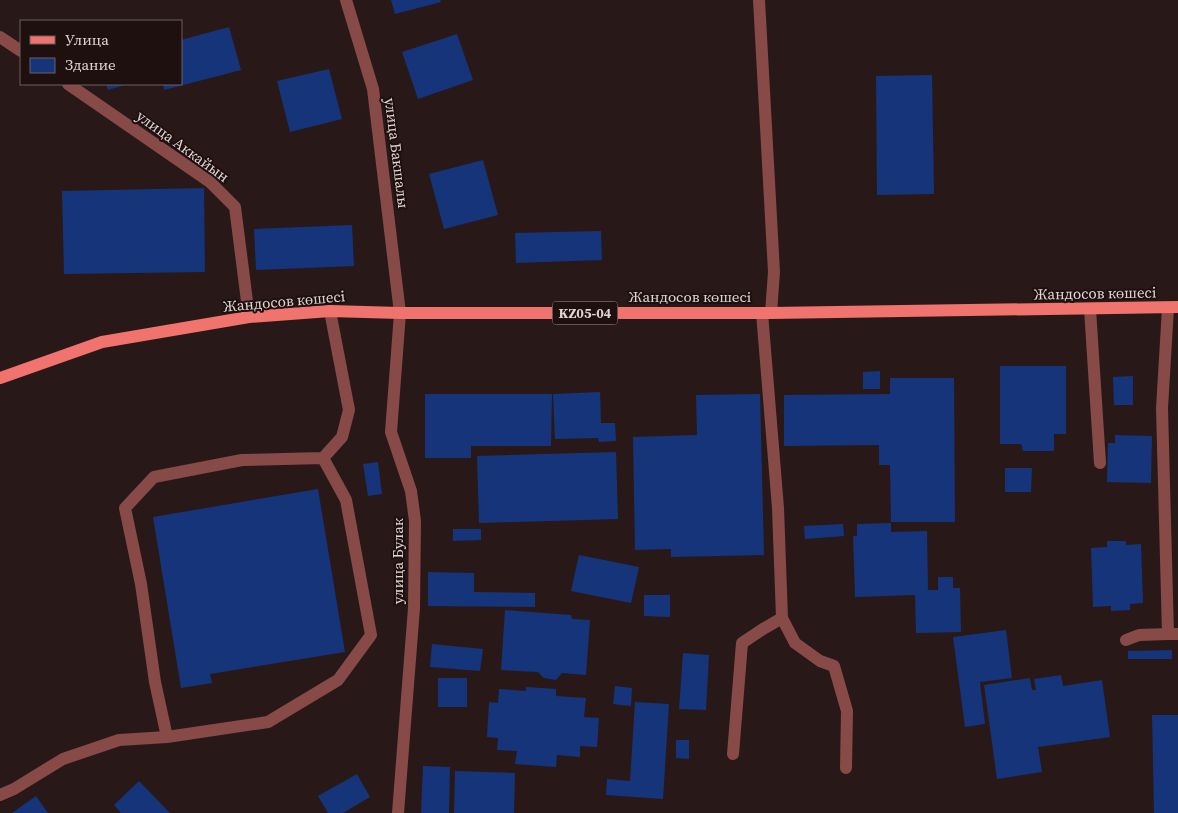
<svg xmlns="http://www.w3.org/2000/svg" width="1178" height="813" font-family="'Source Serif 4',serif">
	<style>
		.building { fill: #16347a }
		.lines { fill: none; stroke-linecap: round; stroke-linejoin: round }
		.minor { stroke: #874a47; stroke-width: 12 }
		.major { stroke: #f1736e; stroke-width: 12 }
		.labels { text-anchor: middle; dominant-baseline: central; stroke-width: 4; stroke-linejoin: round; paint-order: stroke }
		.shield { fill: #1e100f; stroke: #a69a99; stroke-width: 1 }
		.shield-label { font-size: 14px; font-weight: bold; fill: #e0d5d4 }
		.street-label { font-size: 15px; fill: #e0d5d4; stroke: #1e100f }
	</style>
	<rect width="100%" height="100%" fill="#281918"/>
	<!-- building -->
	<path class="building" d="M 391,0 L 440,0 L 441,2 L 395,14 Z
		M 229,27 L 241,70 L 164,90 L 163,84 L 181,84 L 181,40 Z
		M 457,34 L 473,80 L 418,99 L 402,52 Z
		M 329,69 L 342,119 L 290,132 L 277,81 Z
		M 932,75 L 934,194 L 877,195 L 876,76 Z
		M 106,84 L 128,84 L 108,90 Z
		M 483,160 L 498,215 L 444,229 L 429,174 Z
		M 204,188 L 205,272 L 64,274 L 62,191 Z
		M 352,225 L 354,266 L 256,270 L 254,229 Z
		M 601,231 L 602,260 L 516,263 L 515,233 Z
		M 1000,366 L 1066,366 L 1066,434 L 1054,434 L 1054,451 L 1023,451 L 1021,444 L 1000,444 Z
		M 880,371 L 880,389 L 863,389 L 863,372 Z
		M 1133,376 L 1133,405 L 1114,405 L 1113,377 Z
		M 890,378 L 954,378 L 955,522 L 891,522 L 890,465 L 879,465 L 879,445 L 784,446 L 784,395 L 890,394 Z
		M 600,392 L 601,423 L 615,423 L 616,441 L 599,442 L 598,438 L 555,439 L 553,394 Z
		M 425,394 L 552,394 L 551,446 L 471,446 L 471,458 L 425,458 Z
		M 760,394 L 764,555 L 671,557 L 671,549 L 635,550 L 633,437 L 697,435 L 696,395 Z
		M 1115,435 L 1152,436 L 1151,483 L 1107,482 L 1108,443 L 1115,443 Z
		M 616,452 L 618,519 L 479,523 L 477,456 Z
		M 378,462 L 382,494 L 368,496 L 363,464 Z
		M 1005,468 L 1032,468 L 1031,492 L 1005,492 Z
		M 318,489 L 345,652 L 210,674 L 212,683 L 181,688 L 153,517 Z
		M 891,523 L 891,532 L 927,531 L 928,590 L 938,590 L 938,577 L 953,577 L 953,588 L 960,588 L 961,632 L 916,633 L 915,595 L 855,597 L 853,536 L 857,536 L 857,524 Z
		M 843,524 L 844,536 L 805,539 L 804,526 Z
		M 453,529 L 481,529 L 481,540 L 453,541 Z
		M 1107,541 L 1126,541 L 1126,545 L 1141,544 L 1143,603 L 1130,604 L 1130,610 L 1111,611 L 1111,606 L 1093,607 L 1091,548 L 1107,547 Z
		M 579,555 L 639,567 L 631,603 L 571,591 Z
		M 428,572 L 474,573 L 474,592 L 535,593 L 535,607 L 428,606 Z
		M 644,595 L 670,595 L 670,617 L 644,616 Z
		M 505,610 L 571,615 L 572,619 L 590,620 L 586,675 L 562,673 L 556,680 L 544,678 L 538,672 L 501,670 Z
		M 1006,630 L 1012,678 L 980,682 L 985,724 L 965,727 L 953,637 Z
		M 432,644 L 483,649 L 480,671 L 430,667 Z
		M 1172,650 L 1172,659 L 1128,659 L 1128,651 Z
		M 683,653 L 709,655 L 706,710 L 679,709 Z
		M 1061,675 L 1063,686 L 1102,680 L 1110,737 L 1038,747 L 1042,772 L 997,779 L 984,685 L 1030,678 L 1032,690 L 1036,690 L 1034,679 Z
		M 438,678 L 467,678 L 467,707 L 438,707 Z
		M 615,686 L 632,688 L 631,706 L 613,704 Z
		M 526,687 L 556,689 L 556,696 L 586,698 L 584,717 L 599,718 L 597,747 L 580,746 L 580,757 L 557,755 L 556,767 L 515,764 L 517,751 L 497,750 L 498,738 L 487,737 L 489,702 L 498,703 L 499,689 L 526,691 Z
		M 635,702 L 669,704 L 663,799 L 606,795 L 607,779 L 630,781 Z
		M 1152,715 L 1178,715 L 1178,813 L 1154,813 Z
		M 676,740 L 689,740 L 689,759 L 676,758 Z
		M 423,766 L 450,767 L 449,813 L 421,813 Z
		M 455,771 L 515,773 L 514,813 L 454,813 Z
		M 357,774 L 370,797 L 343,813 L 328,813 L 318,796 Z
		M 139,781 L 170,813 L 121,813 L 114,805 Z
		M 36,796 L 48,813 L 12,813 Z"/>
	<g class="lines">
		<!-- minor -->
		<path class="minor" d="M 346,0 L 373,89 L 400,313 L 391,432 L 411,491 L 415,521 L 414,608 L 398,813
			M 759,0 L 774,272 L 771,313
			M 0,37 L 21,51
			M 68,84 L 210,182 L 235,207 L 249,317
			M 1168,308 L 1162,408 L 1168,634 L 1178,634
			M 1090,309 L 1100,463
			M 323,458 L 342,437 L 349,410 L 330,311
			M 782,618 L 795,643 L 820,661 L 834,666 L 847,711 L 846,768
			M 1126,640 L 1139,635 L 1168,634
			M 733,754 L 742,643 L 763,629 L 782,618 L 778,508 L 762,313
			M 0,795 L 14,789 L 63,759 L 119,740 L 167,737 L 268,722 L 338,680 L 371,635 L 346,500 L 323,458 L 242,460 L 154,477 L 125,508 L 141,584 L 155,682 L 167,737"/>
		<!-- major -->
		<path class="major" d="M 0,378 L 102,342 L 249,317 L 330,311 L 400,313 L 771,313 L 1178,307"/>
	</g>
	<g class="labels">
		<!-- shield labels -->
		<rect class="shield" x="552.5" y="301.5" width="65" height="23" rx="4"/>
		<g class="shield-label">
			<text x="585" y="313">KZ05-04</text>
		</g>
		<!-- street labels -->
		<g class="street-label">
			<text transform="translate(183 146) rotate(36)">улица Аккайын</text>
			<text transform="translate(397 153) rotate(83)">улица Бакшалы</text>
			<text transform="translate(1095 293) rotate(-1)">Жандосов көшесі</text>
			<text x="690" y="296">Жандосов көшесі</text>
			<text transform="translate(284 301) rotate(-5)">Жандосов көшесі</text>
			<text transform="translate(397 561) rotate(-90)">улица Булак</text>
		</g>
	</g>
	<!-- legend -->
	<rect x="20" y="20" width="162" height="65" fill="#1e100f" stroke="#6c5f5e"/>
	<rect x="30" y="36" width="25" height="8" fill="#f1736e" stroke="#6c5f5e"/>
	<text x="65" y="45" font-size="15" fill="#e0d5d4">Улица</text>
	<rect x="30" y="58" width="25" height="15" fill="#16347a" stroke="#6c5f5e"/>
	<text x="65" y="70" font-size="15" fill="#e0d5d4">Здание</text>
</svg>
